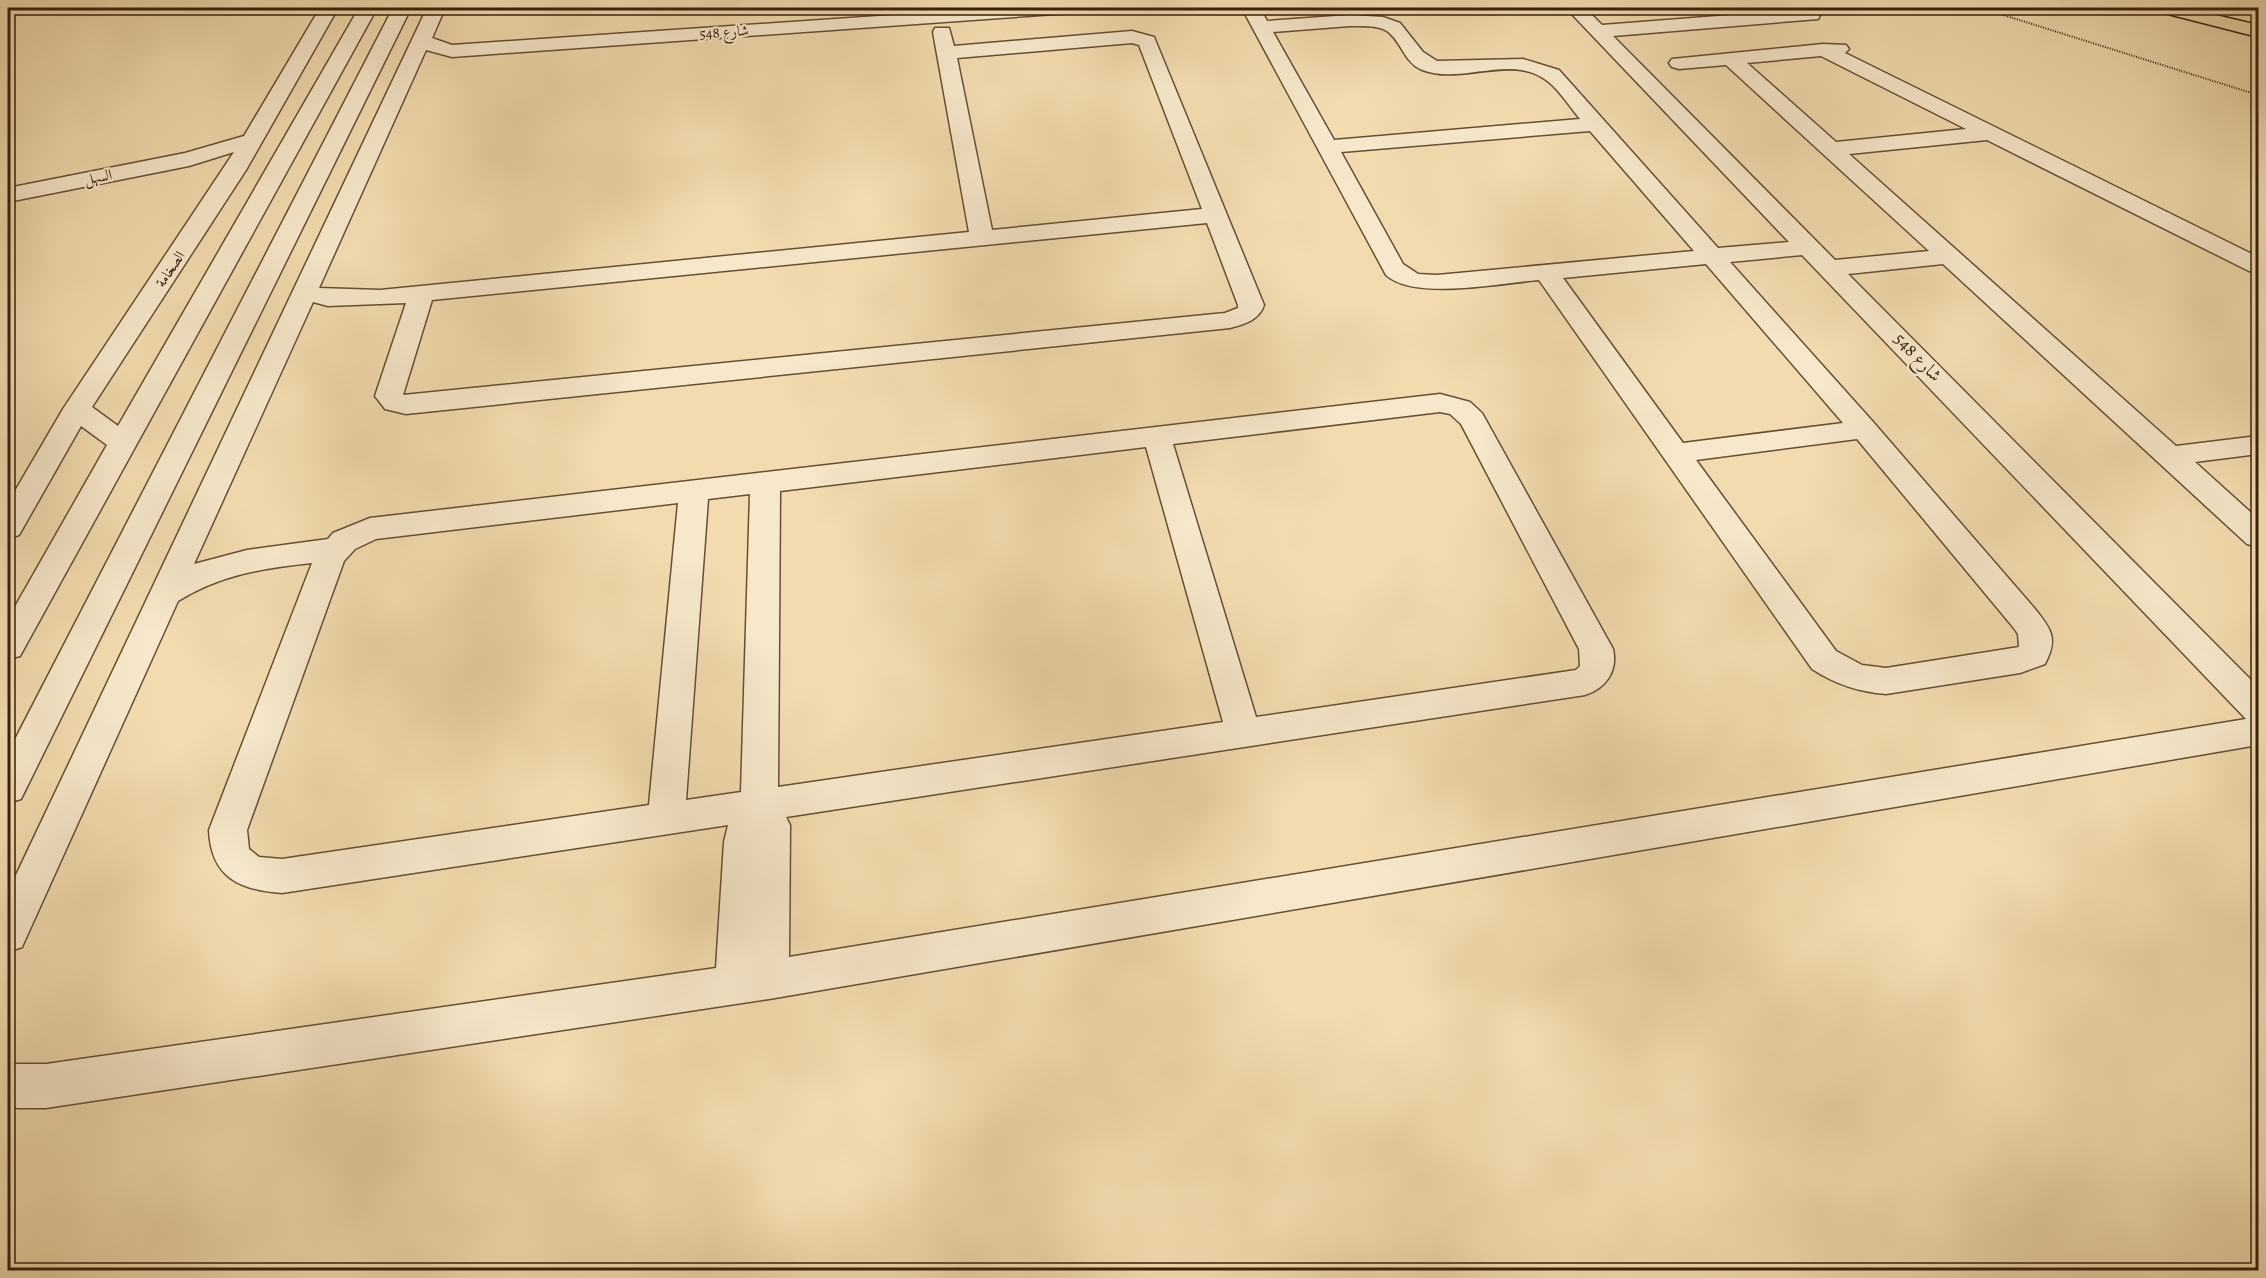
<svg xmlns="http://www.w3.org/2000/svg" width="2266" height="1278" font-family="Alegreya,Amiri,serif">
	<style>
		.lines { fill: none; stroke-linecap: round; stroke-linejoin: round }
		.minor-casing { stroke: #664f36; stroke-width: 3 }
		.highway-casing { stroke: #37200e; stroke-width: 3 }
		.path { stroke: #37200e; stroke-width: 2; stroke-dasharray: 1 1.5; stroke-linecap: butt }
		.minor { fill: #f7e8cb; fill-rule: evenodd }
		.highway { fill: #f2dcaf; fill-rule: evenodd }
		.labels { text-anchor: middle; dominant-baseline: central; stroke-width: 4.5; stroke-linejoin: round; paint-order: stroke }
		.far-street-label { font-size: 15px; fill: #37200e; stroke: #f7e8cb }
		.street-label { font-size: 18px; fill: #37200e; stroke: #f7e8cb }
	</style>
	<rect width="100%" height="100%" fill="#f2dcaf"/>
	<filter id="stains"><feTurbulence type="fractalNoise" baseFrequency=".00333" numOctaves="4"/><feColorMatrix values="0 0 0 0 .2 0 0 0 0 .09 0 0 0 0 .02 0 0 0 .5 -.17"/></filter>
	<radialGradient id="worn" r=".72"><stop offset=".6" stop-color="#630" stop-opacity="0"/><stop offset="1" stop-color="#630" stop-opacity=".3"/></radialGradient>
	<g class="lines">
		<defs>
			<path id="minor" d="M 320,8 L 338,8 L 246,170 L 92,407 L 118,426 L 359,8 L 377,8 L 20,656 L 8,659 L 8,619 L 107,445 L 81,426 L 19,535 L 8,539 L 8,503 L 63,409 L 234,152 L 189,166 L 8,202 L 8,188 L 185,153 L 244,136 Z
				M 393,8 L 411,8 L 21,799 L 8,803 L 8,753 Z
				M 427,8 L 445,8 L 432,38 L 452,45 L 997,8 L 1078,8 L 1075,12 L 1069,13 L 452,57 L 426,50 L 319,288 L 380,290 L 969,232 L 933,32 L 935,28 L 949,28 L 954,46 L 1132,31 L 1154,37 L 1264,305 C 1259,320 1245,324 1230,328 L 406,414 L 385,409 L 375,396 L 406,303 L 328,306 L 313,302 L 194,564 L 247,550 L 328,539 L 333,533 L 370,518 L 1440,394 L 1470,402 L 1482,413 L 1613,649 C 1618,671 1606,688 1585,695 L 786,817 L 790,825 L 789,957 L 2246,719 L 1802,255 L 1730,262 L 1874,423 L 2035,609 C 2052,630 2058,639 2045,664 L 2020,673 L 1886,694 C 1859,692 1835,684 1812,669 L 1539,280 C 1502,283 1414,301 1386,275 L 1244,12 L 1249,8 L 1260,8 L 1267,21 L 1350,15 L 1383,17 L 1400,23 L 1423,52 L 1437,61 L 1523,59 L 1559,70 L 1718,248 L 1789,242 L 1566,8 L 1585,8 L 1602,25 L 1811,9 L 1818,11 L 1820,15 L 1818,19 L 1613,36 L 1835,260 L 1929,251 L 1726,65 L 1679,69 L 1672,67 L 1669,63 L 1672,59 L 1823,44 L 1846,45 L 1849,49 L 1845,53 L 2258,257 L 2258,273 L 2249,271 L 1987,140 L 1849,154 L 2176,446 L 2258,436 L 2258,454 L 2195,462 L 2258,519 L 2258,547 L 2247,544 L 1943,264 L 1848,274 L 2258,687 L 2258,745 L 769,999 L 46,1108 L 17,1108 L 8,1104 L 8,1062 L 17,1064 L 46,1064 L 716,968 L 724,842 L 728,825 L 282,893 C 239,890 211,877 209,830 L 312,563 C 263,568 220,575 178,601 L 22,947 L 8,952 L 8,892 ZM 1350,26 C 1362,26 1377,25 1387,31 C 1401,41 1404,61 1420,69 C 1459,86 1507,55 1543,78 C 1557,86 1569,106 1580,119 L 1334,140 L 1273,32 ZM 1132,43 L 1139,45 L 1202,209 L 992,230 L 957,58 ZM 1821,56 L 1966,129 L 1836,142 L 1747,63 ZM 1590,131 L 1694,251 L 1437,275 L 1418,274 L 1403,264 L 1341,152 ZM 1207,223 L 1238,305 L 1238,308 L 1225,313 L 403,395 L 432,300 ZM 1706,264 L 1843,423 L 1683,443 L 1563,278 ZM 1440,412 L 1450,414 L 1461,424 L 1579,649 L 1580,666 L 1576,670 L 1256,717 L 1173,444 ZM 1857,439 L 2013,627 L 2018,634 L 2019,647 L 1886,668 L 1862,665 L 1836,651 L 1696,460 ZM 1146,447 L 1223,722 L 778,787 L 780,491 ZM 750,494 L 741,792 L 686,800 L 708,499 ZM 678,503 L 649,805 L 282,859 L 259,857 L 249,849 L 247,830 L 344,561 L 355,549 L 376,539 Z"/>
			<path id="highway" d="M 2157,8 L 2186,8 L 2258,25 L 2258,35 L 2254,36 L 2160,12 Z"/>
		</defs>
		<!-- minor casing -->
		<use href="#minor" class="minor-casing"/>
		<!-- highway casing -->
		<use href="#highway" class="highway-casing"/>
		<!-- path -->
		<path class="path" d="M 1981,8 L 2258,95"/>
		<!-- minor -->
		<use href="#minor" class="minor"/>
		<!-- highway -->
		<use href="#highway" class="highway"/>
	</g>
	<g class="labels">
		<!-- far-street labels -->
		<g class="far-street-label">
			<text transform="translate(724 32) rotate(-4)">شارع 548</text>
			<text transform="translate(98 177) rotate(-11)">السهل</text>
			<text transform="translate(170 269) rotate(-56)">الصخامة</text>
		</g>
		<!-- street labels -->
		<g class="street-label">
			<text transform="translate(1918 357) rotate(46)">شارع 548</text>
		</g>
	</g>
	<!-- margin -->
	<rect width="2266" height="1278" fill="none" stroke="#f2dcaf" stroke-width="30"/>
	<rect x="9" y="9" width="2248" height="1260" fill="none" stroke="#37200e" stroke-width="3"/>
	<rect x="15" y="15" width="2236" height="1248" fill="none" stroke="#37200e" stroke-width="1.5"/>
	<rect width="100%" height="100%" filter="url(#stains)"/>
	<rect width="100%" height="100%" fill="url(#worn)"/>
</svg>
